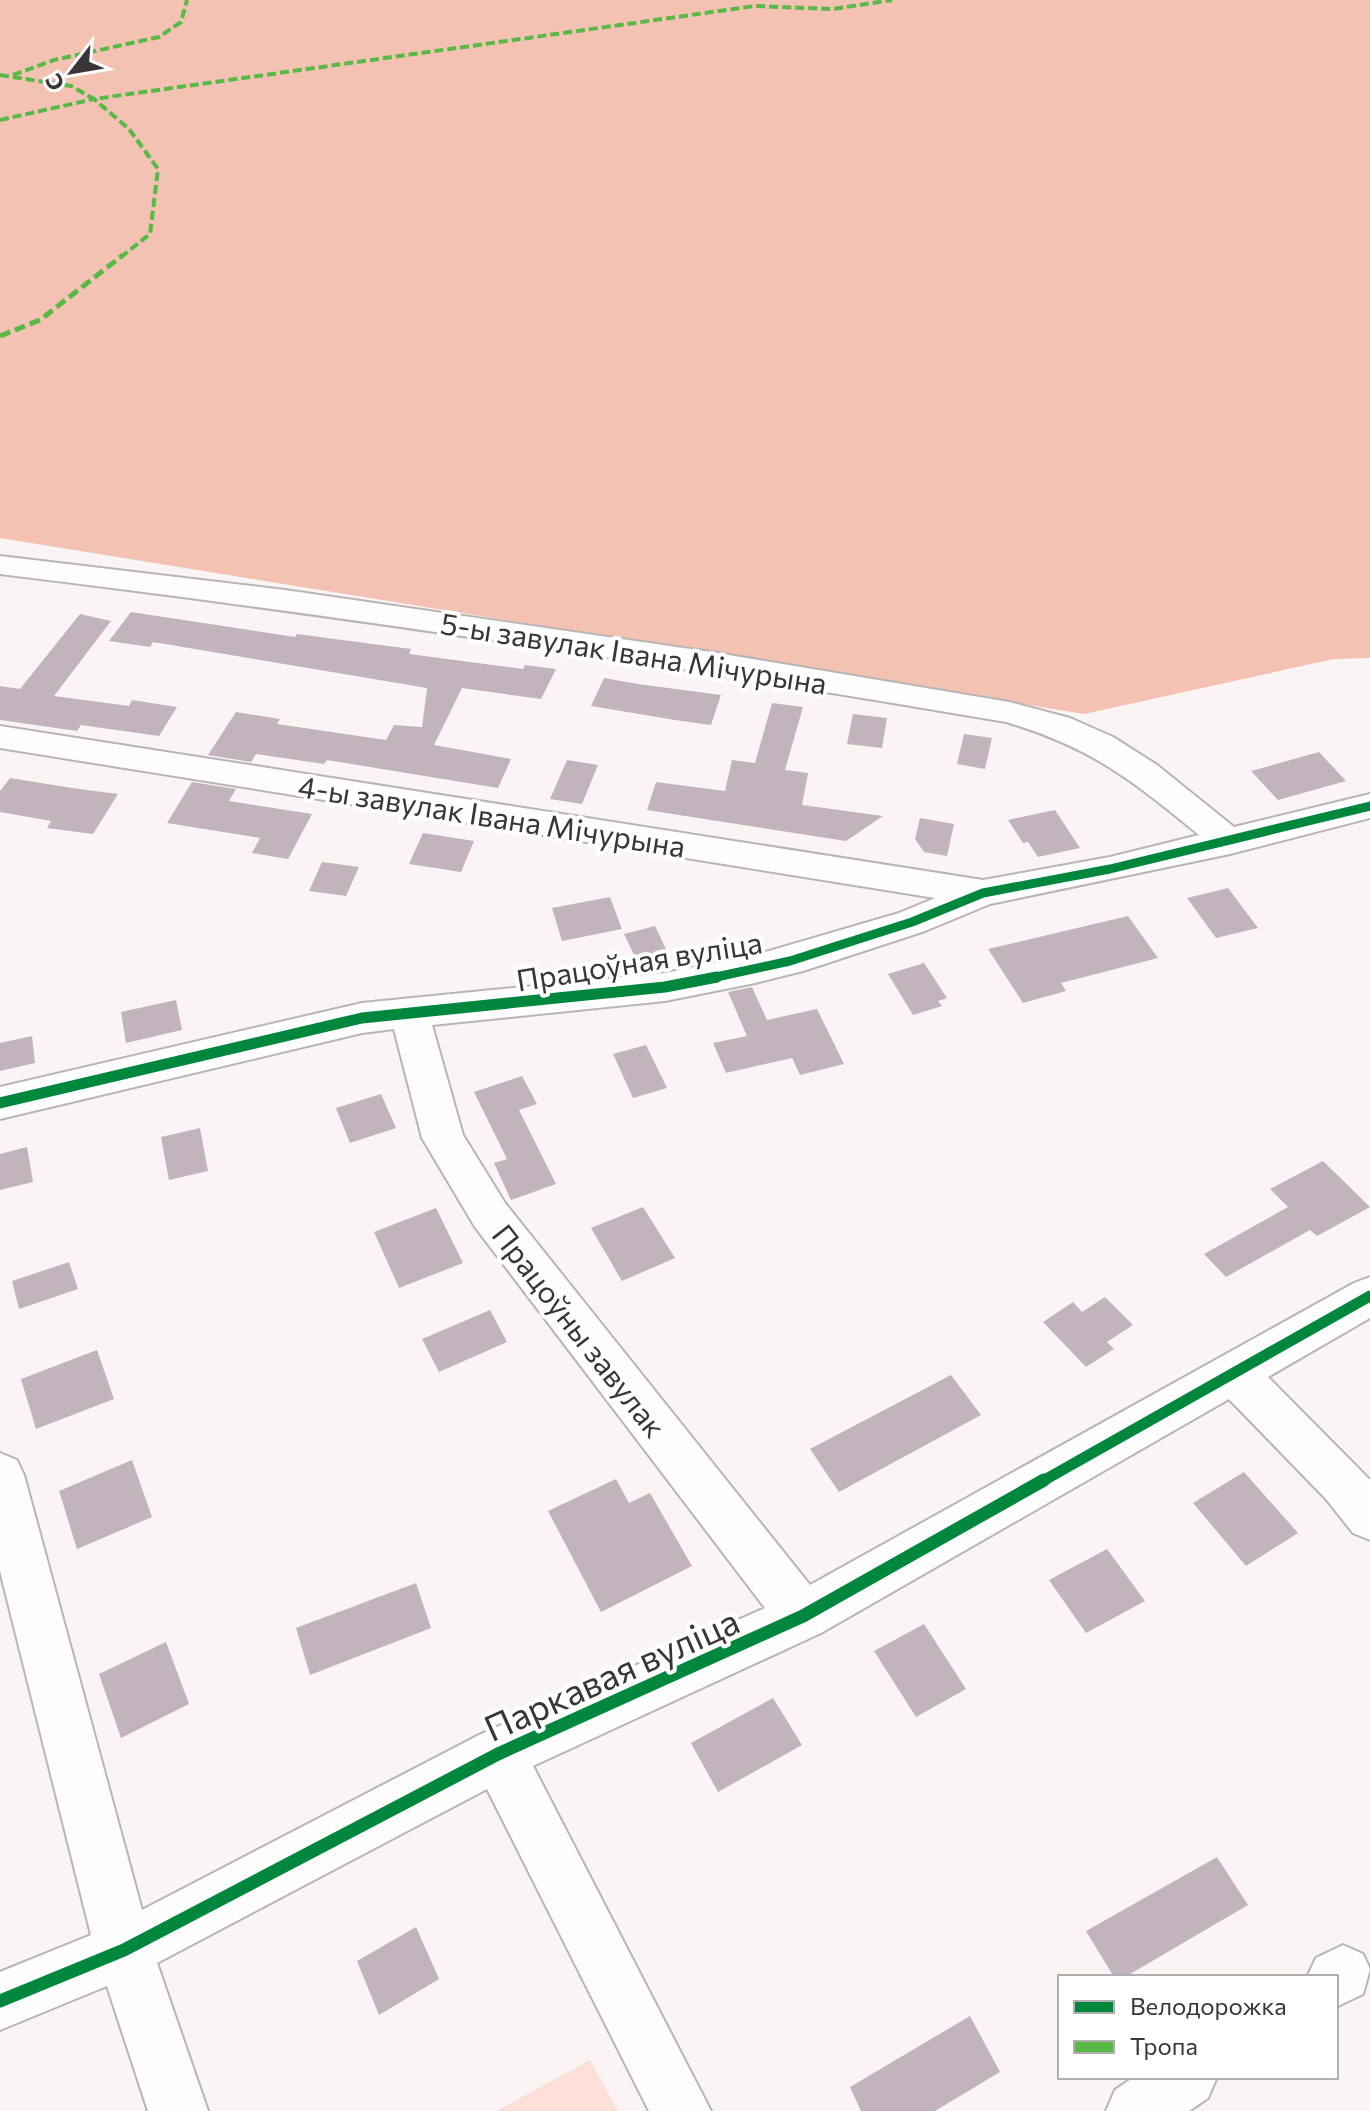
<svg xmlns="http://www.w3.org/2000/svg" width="1370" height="2111" font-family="Commissioner,sans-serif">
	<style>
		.green { fill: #fcdfd6 }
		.forest { fill: #f3c2b2 }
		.building { fill: #c3b3bc }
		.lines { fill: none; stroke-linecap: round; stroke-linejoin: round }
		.minor-casing { stroke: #bab4b5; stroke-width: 4 }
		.minor { fill: #fefdfe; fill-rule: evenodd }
		.quiet-far1 { stroke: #58b947; stroke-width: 4; stroke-dasharray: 9 4; stroke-linecap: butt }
		.quiet { stroke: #58b947; stroke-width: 5; stroke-dasharray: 11 5; stroke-linecap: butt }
		.cycleway-far2-casing { stroke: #fff; stroke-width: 13 }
		.cycleway-far1-casing { stroke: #fff; stroke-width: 16 }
		.cycleway-casing { stroke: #fff; stroke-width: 18 }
		.cycleway-far2 { stroke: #00873e; stroke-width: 9 }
		.cycleway-far1 { stroke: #00873e; stroke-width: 11 }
		.cycleway { stroke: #00873e; stroke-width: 13 }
		.labels { text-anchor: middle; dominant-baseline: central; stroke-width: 8; stroke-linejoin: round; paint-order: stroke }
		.street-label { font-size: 30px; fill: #3a3537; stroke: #fff }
		.near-street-label { font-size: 36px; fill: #3a3537; stroke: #fff }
	</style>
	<rect width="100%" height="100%" fill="#fbf4f5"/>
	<!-- green -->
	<path class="green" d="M 590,2060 L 618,2111 L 496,2111 Z"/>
	<!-- forest -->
	<path class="forest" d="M 0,0 L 1370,0 L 1370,658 L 1334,659 L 1084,714 L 0,538 Z"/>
	<!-- building -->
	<path class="building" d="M 131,612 L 295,637 L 297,634 L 411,649 L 409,654 L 523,669 L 525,665 L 556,669 L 541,699 L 462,688 L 434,745 L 511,759 L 498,788 L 327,760 L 324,764 L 256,754 L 251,762 L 208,755 L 236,712 L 280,719 L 277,724 L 386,740 L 394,725 L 422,727 L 427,688 L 153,642 L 150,647 L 109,641 Z
		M 80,614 L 111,621 L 54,696 L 129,706 L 132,700 L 177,707 L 159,736 L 81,725 L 77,731 L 0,720 L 0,686 L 20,689 Z
		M 604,678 L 638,684 L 721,695 L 711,725 L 675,720 L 591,706 Z
		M 772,703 L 803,707 L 785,770 L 808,773 L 802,805 L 883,816 L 846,841 L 647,810 L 656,782 L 725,791 L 732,760 L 755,763 Z
		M 853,714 L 887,718 L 882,748 L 847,744 Z
		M 964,734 L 992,738 L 985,769 L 957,764 Z
		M 1319,752 L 1346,781 L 1278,800 L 1251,771 Z
		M 567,760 L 598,765 L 582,804 L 550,799 Z
		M 10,778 L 72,788 L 118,794 L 93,834 L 47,828 L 51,821 L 0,812 L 0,791 Z
		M 192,782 L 236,789 L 229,801 L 312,814 L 288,859 L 252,853 L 260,838 L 167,823 Z
		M 1055,810 L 1080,848 L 1038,857 L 1028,842 L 1023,843 L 1008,820 Z
		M 920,818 L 954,824 L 947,856 L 924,852 L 915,839 Z
		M 423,833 L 474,841 L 461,872 L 409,864 Z
		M 322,862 L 359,867 L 346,896 L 309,891 Z
		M 1228,888 L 1258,928 L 1216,938 L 1187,898 Z
		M 610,897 L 622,929 L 562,941 L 552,908 Z
		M 1128,916 L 1158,958 L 1061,983 L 1066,991 L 1023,1003 L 988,949 Z
		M 655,926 L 667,951 L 636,959 L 624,934 Z
		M 924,963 L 947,998 L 938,1001 L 942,1006 L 913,1015 L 888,974 Z
		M 752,987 L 767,1020 L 817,1009 L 844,1064 L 800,1075 L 792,1058 L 726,1073 L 713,1043 L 747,1036 L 728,992 Z
		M 176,1000 L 182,1030 L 126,1043 L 121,1012 Z
		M 32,1036 L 35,1063 L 0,1071 L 0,1043 Z
		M 646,1045 L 667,1088 L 633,1098 L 613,1054 Z
		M 522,1076 L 537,1104 L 519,1110 L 556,1184 L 511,1200 L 494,1163 L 507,1159 L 474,1092 Z
		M 381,1094 L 396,1128 L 350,1143 L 336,1108 Z
		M 200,1128 L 208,1171 L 169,1180 L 161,1137 Z
		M 27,1147 L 33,1182 L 0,1190 L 0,1154 Z
		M 1323,1161 L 1370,1207 L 1317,1236 L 1310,1230 L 1226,1277 L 1204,1254 L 1288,1207 L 1270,1189 Z
		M 643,1207 L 675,1258 L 622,1281 L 591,1228 Z
		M 436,1208 L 463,1263 L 399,1288 L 374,1232 Z
		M 69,1262 L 78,1289 L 19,1309 L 12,1281 Z
		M 1105,1297 L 1133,1325 L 1107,1342 L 1114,1349 L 1086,1367 L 1043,1322 L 1073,1302 L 1082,1312 Z
		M 490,1310 L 507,1342 L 439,1372 L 422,1339 Z
		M 97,1350 L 114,1399 L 36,1429 L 21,1379 Z
		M 951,1375 L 981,1415 L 839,1492 L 810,1449 Z
		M 132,1460 L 152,1517 L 77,1549 L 59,1491 Z
		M 1244,1472 L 1298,1533 L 1246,1566 L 1193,1503 Z
		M 616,1479 L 629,1503 L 650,1493 L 692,1566 L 601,1612 L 548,1511 Z
		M 1107,1549 L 1145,1601 L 1086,1633 L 1049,1580 Z
		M 416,1583 L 431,1628 L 310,1675 L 296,1628 Z
		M 924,1624 L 966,1689 L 916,1717 L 874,1651 Z
		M 166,1642 L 189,1704 L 121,1738 L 99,1674 Z
		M 773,1698 L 802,1745 L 718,1792 L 691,1743 Z
		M 1217,1857 L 1248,1905 L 1125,1977 L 1114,1977 L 1086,1931 Z
		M 416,1927 L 439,1979 L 379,2015 L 357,1961 Z
		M 970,2016 L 1000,2072 L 935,2111 L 861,2111 L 850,2087 Z"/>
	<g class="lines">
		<defs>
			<path id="minor" d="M 0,556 L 285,590 L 711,652 L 1009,702 L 1070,718 L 1113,737 L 1157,765 L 1234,827 L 1370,794 L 1370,818 L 1230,854 L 990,904 L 925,931 L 803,971 L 755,983 L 665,1001 L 432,1025 L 463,1135 L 505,1203 L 810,1585 L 1354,1283 L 1370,1277 L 1370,1318 L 1268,1377 L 1370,1480 L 1370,1540 L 1353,1533 L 1326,1499 L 1229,1399 L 821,1633 L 533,1766 L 711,2111 L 649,2111 L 487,1789 L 157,1963 L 208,2111 L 148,2111 L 107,1986 L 0,2030 L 0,1972 L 91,1935 L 0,1571 L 0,1453 L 17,1460 L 24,1475 L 142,1910 L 479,1735 L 765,1608 L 475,1227 L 422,1138 L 394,1029 L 362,1033 L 0,1119 L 0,1087 L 362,1003 L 665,973 L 755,955 L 899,913 L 935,898 L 0,748 L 0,726 L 983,880 L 1110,857 L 1199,835 C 1132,780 1091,747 1006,722 C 672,665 337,615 0,574 Z
				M 1343,1945 L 1363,1954 L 1370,1969 L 1363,1994 L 1336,2007 L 1336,1977 L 1307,1977 L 1316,1958 Z
				M 1134,2077 L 1217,2077 L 1208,2098 L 1189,2111 L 1106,2111 L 1115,2090 Z"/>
		</defs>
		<!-- minor casing -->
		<use href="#minor" class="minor-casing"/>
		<!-- minor -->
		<use href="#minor" class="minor"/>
		<!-- quiet-far1 -->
		<path class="quiet-far1" d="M 0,75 L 71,86 L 94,99 L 755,6 L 833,9 L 892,0
			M 13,75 L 54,60 L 159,37 L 181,22 L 187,0
			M 0,120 L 94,99 L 129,129 L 158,169 L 150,234 L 121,257"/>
		<!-- quiet -->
		<path class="quiet" d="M 0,336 L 40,320 L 123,255"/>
		<defs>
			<path id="cycleway-far2" d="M 707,979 L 790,961 L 912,922 L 983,893 L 1110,869 L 1370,806"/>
			<path id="cycleway-far1" d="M 0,1103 L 362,1018 L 665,987 L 717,977
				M 1041,1482 L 1370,1296"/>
			<path id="cycleway" d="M 0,2001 L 124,1950 L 498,1754 L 803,1616 L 1044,1480"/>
		</defs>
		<!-- cycleway-far2 casing -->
		<use href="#cycleway-far2" class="cycleway-far2-casing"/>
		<!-- cycleway-far1 casing -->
		<use href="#cycleway-far1" class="cycleway-far1-casing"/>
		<!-- cycleway casing -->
		<use href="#cycleway" class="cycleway-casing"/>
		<!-- cycleway-far2 -->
		<use href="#cycleway-far2" class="cycleway-far2"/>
		<!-- cycleway-far1 -->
		<use href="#cycleway-far1" class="cycleway-far1"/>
		<!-- cycleway -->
		<use href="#cycleway" class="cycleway"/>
	</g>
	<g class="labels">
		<!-- street labels -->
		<g class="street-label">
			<text transform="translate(634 652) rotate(9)">5-ы завулак Івана Мічурына</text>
			<text transform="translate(492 815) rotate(9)">4-ы завулак Івана Мічурына</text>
			<text transform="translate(639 960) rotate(-9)">Працоўная вуліца</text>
			<text transform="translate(580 1330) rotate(52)">Працоўны завулак</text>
		</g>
		<!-- near-street labels -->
		<g class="near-street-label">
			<text transform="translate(611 1673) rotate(-24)">Паркавая вуліца</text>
		</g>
	</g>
	<!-- legend -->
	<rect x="1058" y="1975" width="280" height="104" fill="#ffffff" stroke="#b0aeaf" stroke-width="2"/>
	<rect x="1074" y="2001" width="40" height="12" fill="#00873e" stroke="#b0aeaf" stroke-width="2"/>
	<text x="1130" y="2015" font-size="24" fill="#3a3537">Велодорожка</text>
	<rect x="1074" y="2041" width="40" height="12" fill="#58b947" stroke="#b0aeaf" stroke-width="2"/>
	<text x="1130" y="2055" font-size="24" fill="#3a3537">Тропа</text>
	<!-- north arrow -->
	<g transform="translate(72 72) rotate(239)" stroke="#ffffff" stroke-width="6" paint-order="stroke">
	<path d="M0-6L14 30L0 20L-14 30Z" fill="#3a3537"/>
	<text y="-12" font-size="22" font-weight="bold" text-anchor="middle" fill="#3a3537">С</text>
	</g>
</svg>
